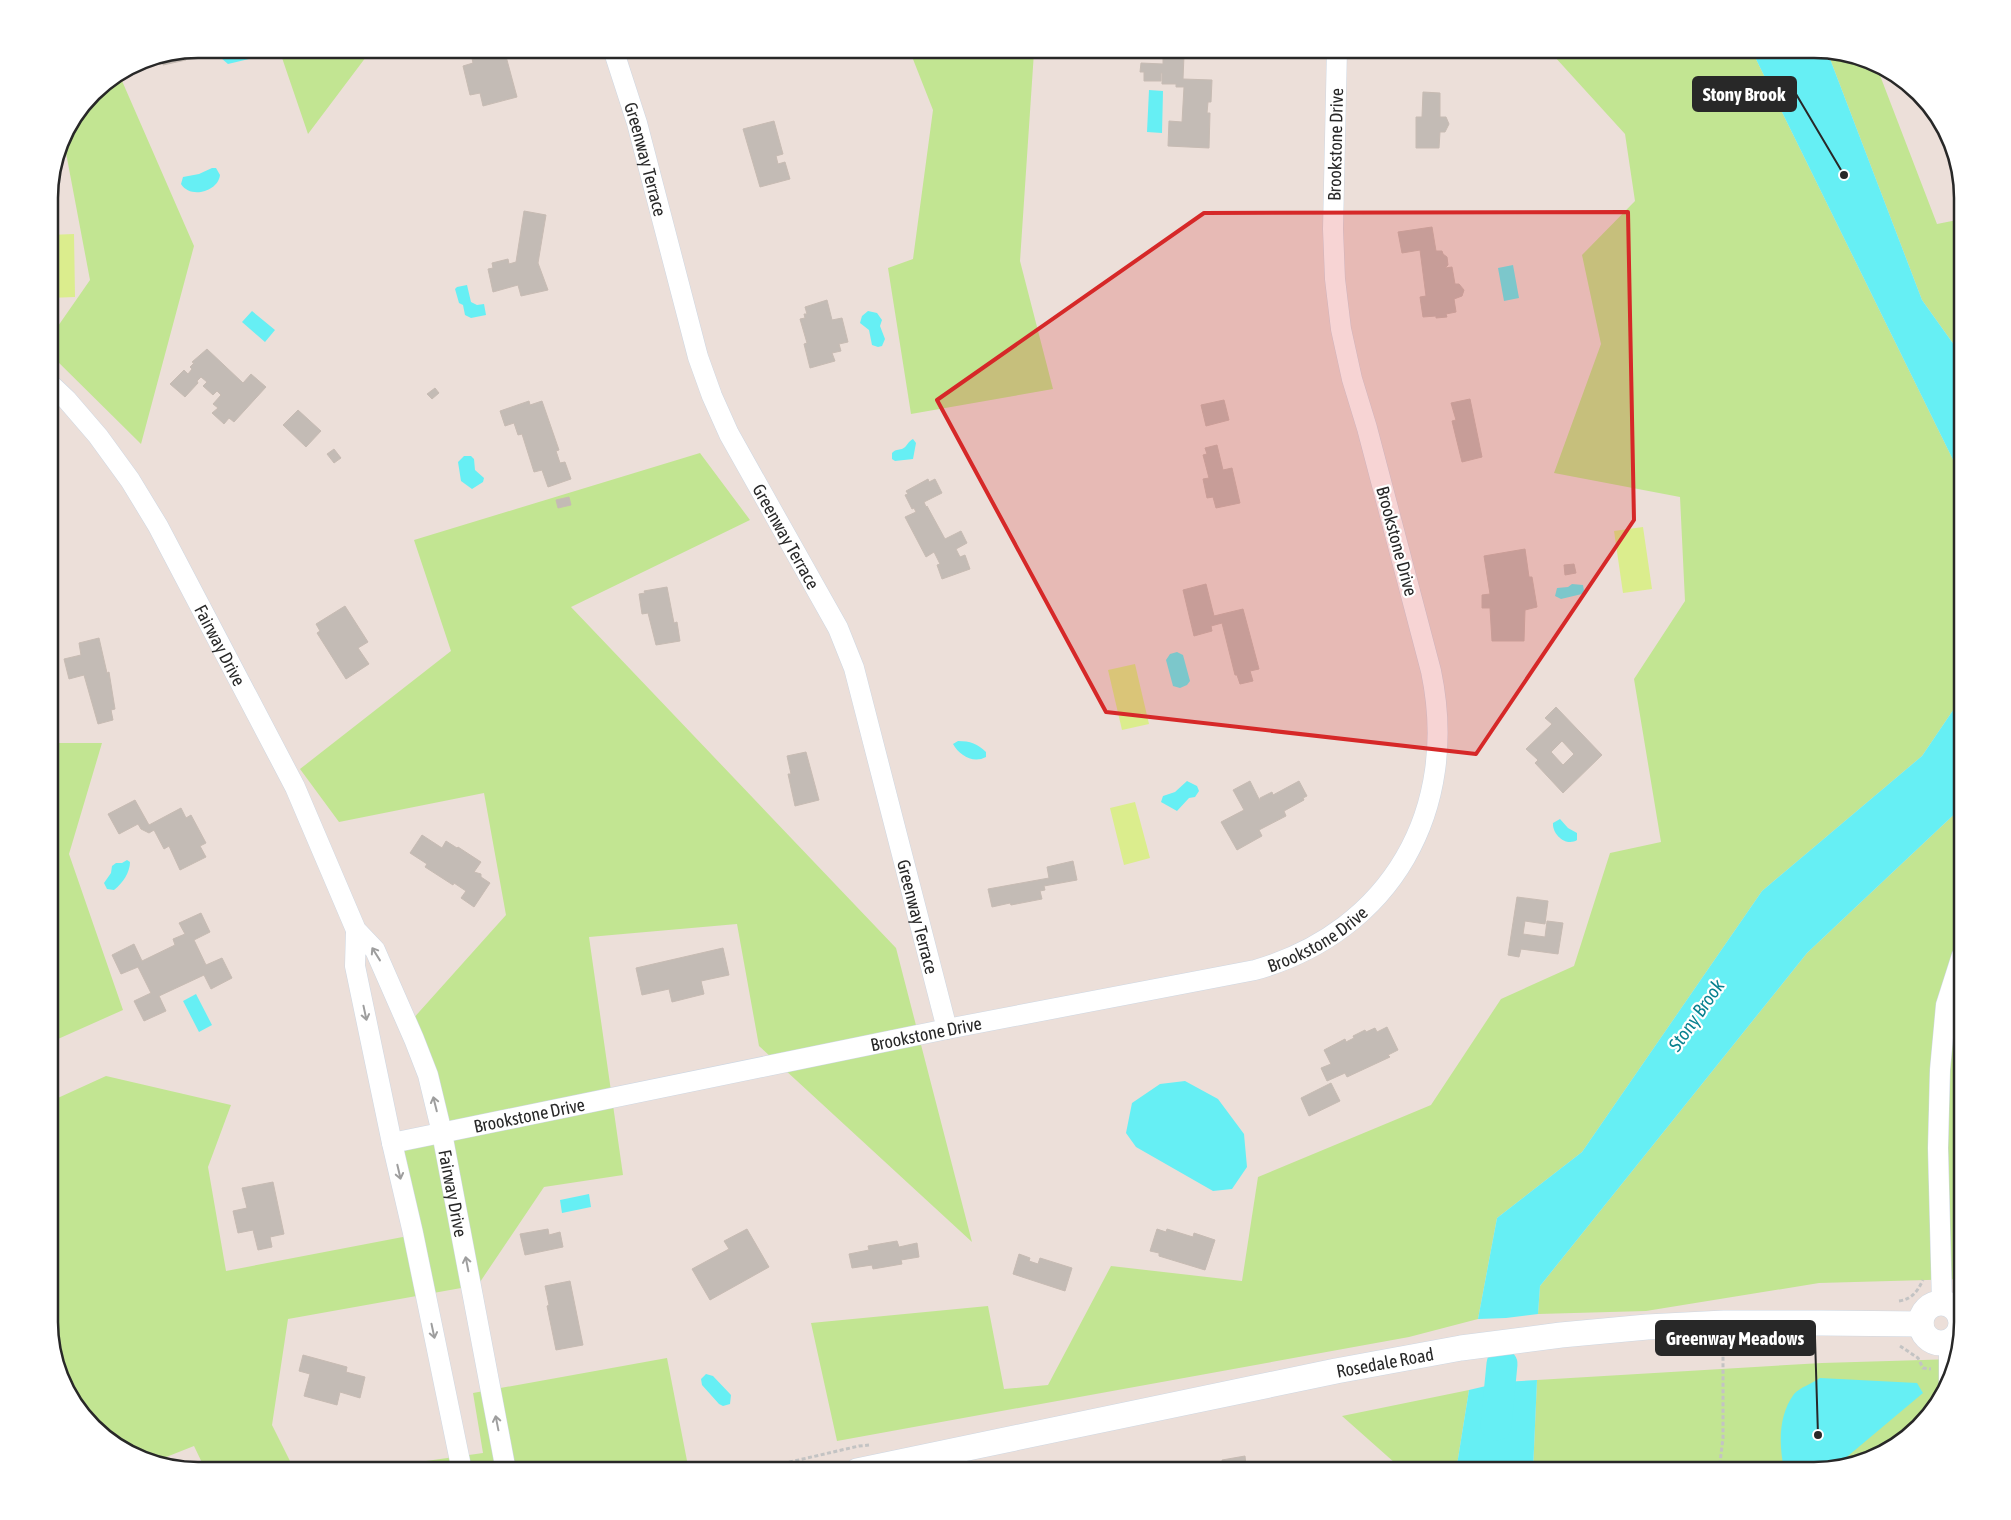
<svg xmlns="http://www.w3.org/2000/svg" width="2011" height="1520" font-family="'Asap Condensed',sans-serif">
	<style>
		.green { fill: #c2e592 }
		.pitch { fill: #dbed8d }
		.water { fill: #66eff4 }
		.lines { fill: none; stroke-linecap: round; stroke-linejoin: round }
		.river { stroke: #66eff4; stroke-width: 31 }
		.building { fill: #c3bbb5; stroke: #c7bbb3; fill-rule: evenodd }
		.service-casing { stroke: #ced7e2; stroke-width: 11 }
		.minor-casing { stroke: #ced7e2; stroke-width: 21 }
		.tertiary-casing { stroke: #ced7e2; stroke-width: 26 }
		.path { stroke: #c3c3c3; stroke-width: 3; stroke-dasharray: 4 2.5; stroke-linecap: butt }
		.service { stroke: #fff; stroke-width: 10 }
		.minor { stroke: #fff; stroke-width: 20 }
		.tertiary { stroke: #fff; stroke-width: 25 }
		.oneway { stroke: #9e9e9e }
		.marked { fill: #d62828; fill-opacity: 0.2; stroke: #d62828; stroke-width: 4; stroke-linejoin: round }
		.labels { text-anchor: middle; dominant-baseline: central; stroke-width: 4.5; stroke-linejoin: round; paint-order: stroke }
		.street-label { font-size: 18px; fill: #282828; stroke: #fff }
		.water-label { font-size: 19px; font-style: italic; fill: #08818f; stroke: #fff }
		.rim { fill: none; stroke: #282828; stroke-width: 2.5 }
		.leader { fill: none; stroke: #282828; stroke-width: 2 }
		.callout-dot { fill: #282828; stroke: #fff; stroke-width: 2 }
		.callout { fill: #282828; stroke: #282828; stroke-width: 2 }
		.callout-label { font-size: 19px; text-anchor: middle; font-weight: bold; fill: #fff }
	</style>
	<rect width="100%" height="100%" fill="#ecdfd9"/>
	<!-- green -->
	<path class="green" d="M 279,49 L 372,49 L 308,134 Z
		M 909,49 L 1032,49 L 1034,52 L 1020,261 L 1053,389 L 911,414 L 888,268 L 913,259 L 933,110 Z
		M 1559,49 L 1751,49 L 1962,478 L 1962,697 L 1922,756 L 1762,891 L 1582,1152 L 1497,1218 L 1478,1319 L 1409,1337 L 837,1441 L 811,1323 L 988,1306 L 1004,1389 L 1048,1385 L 1111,1266 L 1242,1281 L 1258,1177 L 1431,1105 L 1501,999 L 1574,966 L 1610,853 L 1661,842 L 1634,679 L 1685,601 L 1680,497 L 1554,473 L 1601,344 L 1582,255 L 1635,201 L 1625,134 L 1554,56 Z
		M 1827,51 L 1861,57 L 1876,65 L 1937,224 L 1962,219 L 1962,356 L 1922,300 Z
		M 119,74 L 194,246 L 141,444 L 49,353 L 49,339 L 90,280 L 63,137 L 93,92 Z
		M 700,453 L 750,520 L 571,607 L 896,948 L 972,1242 L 759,1046 L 737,924 L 589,937 L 623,1175 L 544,1187 L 478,1285 L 288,1319 L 272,1425 L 295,1471 L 206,1471 L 194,1446 L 151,1463 L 107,1440 L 64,1388 L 49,1331 L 49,1102 L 106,1076 L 231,1105 L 208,1167 L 226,1271 L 408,1236 L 392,1137 L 445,1126 L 411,1021 L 506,915 L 484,793 L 339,822 L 300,769 L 451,651 L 414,540 Z
		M 49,743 L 102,743 L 69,854 L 123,1010 L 49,1043 Z
		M 1962,807 L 1962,1279 L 1819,1283 L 1646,1311 L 1538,1314 L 1540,1286 L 1807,953 Z
		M 667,1358 L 689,1471 L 355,1471 L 483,1453 L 473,1393 Z
		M 1956,1359 L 1954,1370 L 1931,1413 L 1879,1456 L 1813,1471 L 1533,1471 L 1537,1380 L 1822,1363 Z
		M 1469,1390 L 1456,1471 L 1404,1471 L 1342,1416 Z"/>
	<!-- pitch -->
	<path class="pitch" d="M 74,234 L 75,297 L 49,298 L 49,235 Z
		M 1643,527 L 1652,589 L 1623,593 L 1614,531 Z
		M 1135,664 L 1149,724 L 1122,730 L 1108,670 Z
		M 1135,802 L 1150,858 L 1124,865 L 1110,808 Z"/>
	<!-- water -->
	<path class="water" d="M 228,49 L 255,49 L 253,58 L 228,64 L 221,58 L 222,53 Z
		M 1751,49 L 1813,49 L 1827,51 L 1922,300 L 1962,356 L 1962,478 Z
		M 1149,90 L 1163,91 L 1162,133 L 1147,132 Z
		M 212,168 L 216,168 L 220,175 C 218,192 190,199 181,184 L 183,177 L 199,174 Z
		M 1513,265 L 1519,298 L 1504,301 L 1498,268 Z
		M 467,285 L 471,302 L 477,305 L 484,304 L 486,315 L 471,318 L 465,315 L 463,305 L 459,303 L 455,289 L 457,287 Z
		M 252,311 L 275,330 L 265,342 L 242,322 Z
		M 868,311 L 877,313 L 882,320 L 880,326 L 885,339 L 882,346 L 878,347 L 872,345 L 869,330 L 860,323 L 862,316 Z
		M 913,439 L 916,443 L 913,459 L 895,461 L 892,459 L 892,453 C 896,449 898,450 902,449 C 907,447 908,441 913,439 Z
		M 464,456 L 471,456 L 474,459 L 475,470 L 484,478 L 483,482 L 472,489 L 461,481 L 458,462 Z
		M 1572,584 L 1583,585 L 1584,591 L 1582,594 L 1561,599 L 1555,596 L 1557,588 L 1568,587 Z
		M 1177,652 L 1183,655 L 1190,681 L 1187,685 L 1180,688 L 1173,686 L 1166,660 L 1170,654 Z
		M 1962,697 L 1962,807 L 1807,953 L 1540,1286 L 1538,1314 L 1506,1318 L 1478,1319 L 1497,1218 L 1582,1152 L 1762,891 L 1922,756 Z
		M 958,741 C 970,741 978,744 986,752 L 986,757 C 973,764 959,755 953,744 Z
		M 1187,781 L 1197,786 L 1199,791 L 1195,797 L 1189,798 L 1177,811 L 1161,802 L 1163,796 L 1175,792 Z
		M 1560,819 L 1568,828 L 1577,833 L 1577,840 C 1566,847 1552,834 1553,823 Z
		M 127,860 L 130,862 C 130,872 123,883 114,890 L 107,889 L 104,883 L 111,873 L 112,866 L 116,863 L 122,863 Z
		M 196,994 L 212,1025 L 199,1032 L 183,1001 Z
		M 1185,1081 L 1218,1099 L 1244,1134 L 1247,1167 L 1232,1189 L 1213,1191 L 1136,1147 L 1126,1133 L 1132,1103 L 1160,1084 Z
		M 589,1194 L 591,1207 L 562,1213 L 560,1200 Z
		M 706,1374 L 713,1376 L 731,1395 L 730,1404 L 723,1406 L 719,1404 L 702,1385 L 701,1379 Z
		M 1820,1378 L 1917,1383 L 1923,1393 L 1836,1466 L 1813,1471 L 1788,1471 L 1784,1469 C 1779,1445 1778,1416 1794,1394 C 1799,1388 1813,1383 1820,1378 Z
		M 1537,1380 L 1533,1471 L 1456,1471 L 1469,1390 L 1503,1382 Z"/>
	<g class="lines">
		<!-- river -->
		<path class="river" d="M 1496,1425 L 1502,1364"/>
	</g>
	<!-- building -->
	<path class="building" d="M 470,49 L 504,49 L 517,97 L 483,106 L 480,93 L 470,95 L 463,66 L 473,63 Z
		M 184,52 L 186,60 L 163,65 L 161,56 Z
		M 1163,54 L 1184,55 L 1183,79 L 1212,80 L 1211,102 L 1208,102 L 1207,113 L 1210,113 L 1209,148 L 1168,146 L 1169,121 L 1182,122 L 1184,87 L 1176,87 L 1176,84 L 1162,84 L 1162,73 L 1161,73 L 1161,81 L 1144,81 L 1144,72 L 1140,72 L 1141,63 L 1163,64 Z
		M 1423,92 L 1440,93 L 1440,117 L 1446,117 L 1449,124 L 1445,132 L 1440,132 L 1439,148 L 1416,148 L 1416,117 L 1422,117 Z
		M 774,121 L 783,154 L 776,156 L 778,164 L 785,162 L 790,179 L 760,187 L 743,129 Z
		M 524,211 L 546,215 L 538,263 L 548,290 L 521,296 L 518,285 L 493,292 L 488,269 L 493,268 L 492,263 L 508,259 L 509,264 L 516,262 Z
		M 1432,227 L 1436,251 L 1442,251 L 1443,254 L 1447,257 L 1448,265 L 1445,268 L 1452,267 L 1455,284 L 1459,284 L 1464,290 L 1462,296 L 1454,299 L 1456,312 L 1446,314 L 1447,317 L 1436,318 L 1436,316 L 1423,317 L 1420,297 L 1426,296 L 1420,250 L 1402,253 L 1398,232 Z
		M 827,300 L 832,320 L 842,318 L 848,342 L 839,344 L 841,351 L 832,353 L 835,361 L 810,368 L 804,344 L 807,343 L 800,319 L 805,318 L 804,314 L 807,314 L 805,307 Z
		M 207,349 L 243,383 L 251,374 L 266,387 L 234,422 L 229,418 L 224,424 L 212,413 L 218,408 L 213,404 L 221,395 L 217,391 L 213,395 L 203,386 L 207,382 L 201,377 L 197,381 L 198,383 L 185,397 L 170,384 L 184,370 L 188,374 L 192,369 L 190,367 L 194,363 L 192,362 Z
		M 435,388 L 439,393 L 432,399 L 427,394 Z
		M 1470,399 L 1482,457 L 1462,462 L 1452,421 L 1456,420 L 1451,403 Z
		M 1224,400 L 1229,420 L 1206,426 L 1201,405 Z
		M 529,401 L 530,405 L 542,401 L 559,450 L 556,451 L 560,463 L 565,462 L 571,479 L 548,487 L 542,470 L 534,472 L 522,434 L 518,435 L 514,423 L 505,426 L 500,411 Z
		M 298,410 L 321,431 L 306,447 L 283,425 Z
		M 1217,445 L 1223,470 L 1232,468 L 1240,503 L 1216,508 L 1213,497 L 1207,498 L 1203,479 L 1209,478 L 1203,455 L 1207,454 L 1205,448 Z
		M 334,449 L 341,458 L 334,463 L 327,454 Z
		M 928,479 L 929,482 L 935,479 L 942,493 L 924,502 L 926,507 L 927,506 L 945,539 L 961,531 L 967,543 L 956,549 L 960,557 L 965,555 L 970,569 L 942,579 L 937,565 L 940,564 L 934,552 L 926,557 L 905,517 L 916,512 L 914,508 L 912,509 L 905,495 L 908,494 L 906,491 Z
		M 569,497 L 571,505 L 558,508 L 556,500 Z
		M 1525,549 L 1529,577 L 1532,577 L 1537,607 L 1525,610 L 1524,641 L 1492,641 L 1490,608 L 1482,608 L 1482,595 L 1490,594 L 1484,556 Z
		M 1574,564 L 1576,573 L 1565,575 L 1564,565 Z
		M 1206,584 L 1214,616 L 1243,609 L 1259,669 L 1250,671 L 1253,681 L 1240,684 L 1237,675 L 1235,675 L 1222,623 L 1211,626 L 1212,631 L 1194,636 L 1183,590 Z
		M 667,587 L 674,623 L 677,622 L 680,641 L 656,645 L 648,613 L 642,614 L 639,594 L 645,593 L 644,591 Z
		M 345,606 L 368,642 L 358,648 L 369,664 L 346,679 L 317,633 L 320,631 L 316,624 Z
		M 99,638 L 107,673 L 109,672 L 115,709 L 111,710 L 113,720 L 98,724 L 84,675 L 69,679 L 64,659 L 81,655 L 79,643 Z
		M 1556,707 L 1602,755 L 1563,793 L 1535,763 L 1538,760 L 1526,749 L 1552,724 L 1545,718 ZM 1562,741 L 1574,754 L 1563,765 L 1551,752 Z
		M 806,752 L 819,800 L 795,806 L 788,774 L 791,774 L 787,756 Z
		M 1250,781 L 1260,801 L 1260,798 L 1272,792 L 1273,795 L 1299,781 L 1307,796 L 1303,798 L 1304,800 L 1284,811 L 1286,816 L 1259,830 L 1262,836 L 1237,850 L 1221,822 L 1244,810 L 1233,790 Z
		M 135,800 L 149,825 L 181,808 L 186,818 L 191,815 L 206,843 L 200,846 L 206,857 L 180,870 L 169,846 L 164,849 L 154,830 L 149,833 L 141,829 L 138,824 L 119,834 L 108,814 Z
		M 422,835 L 442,848 L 446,841 L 457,848 L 458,847 L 481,862 L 474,872 L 481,874 L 481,877 L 490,883 L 474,907 L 461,898 L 466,891 L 454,883 L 453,885 L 425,867 L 427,864 L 410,853 Z
		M 1073,861 L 1077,880 L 1044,886 L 1045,890 L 1040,891 L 1042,899 L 1011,905 L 1010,903 L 992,907 L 988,889 L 1049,878 L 1047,867 Z
		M 1517,897 L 1548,901 L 1545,924 L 1525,921 L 1523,934 L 1545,937 L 1547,921 L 1563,923 L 1558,954 L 1521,949 L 1519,957 L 1508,955 Z
		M 201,913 L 210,932 L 194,940 L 206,965 L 222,958 L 232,978 L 211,989 L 204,975 L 159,996 L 166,1011 L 144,1021 L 134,1001 L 151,993 L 138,967 L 121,974 L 112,955 L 134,944 L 142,961 L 175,945 L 173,939 L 185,934 L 179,923 Z
		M 723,948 L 729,975 L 701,981 L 704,994 L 672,1002 L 669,989 L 642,995 L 636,968 Z
		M 1387,1027 L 1398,1050 L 1388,1055 L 1390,1057 L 1347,1077 L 1345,1073 L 1327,1081 L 1321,1068 L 1331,1064 L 1324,1050 L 1345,1039 L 1346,1042 L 1354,1038 L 1353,1036 L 1365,1030 L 1366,1032 L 1375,1028 L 1377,1032 Z
		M 1331,1083 L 1340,1101 L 1309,1116 L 1301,1098 Z
		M 273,1182 L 284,1234 L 270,1237 L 272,1247 L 258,1250 L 253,1230 L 238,1233 L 233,1211 L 247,1208 L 242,1188 Z
		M 548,1229 L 549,1235 L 560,1232 L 563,1247 L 525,1255 L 520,1234 Z
		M 747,1229 L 769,1267 L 710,1300 L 692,1269 L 729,1249 L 724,1241 Z
		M 1157,1229 L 1166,1232 L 1167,1229 L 1193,1237 L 1194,1233 L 1215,1240 L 1205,1270 L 1159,1256 L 1159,1253 L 1150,1251 Z
		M 897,1241 L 899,1247 L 917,1243 L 919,1257 L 901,1260 L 902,1264 L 873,1269 L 872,1265 L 852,1268 L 849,1254 L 869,1250 L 868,1246 Z
		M 1019,1254 L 1030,1258 L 1029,1261 L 1038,1264 L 1040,1258 L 1072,1268 L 1065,1291 L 1013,1274 Z
		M 570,1281 L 583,1345 L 556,1350 L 547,1306 L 549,1305 L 545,1286 Z
		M 303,1355 L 347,1367 L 346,1372 L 365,1377 L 360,1398 L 340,1392 L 337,1405 L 304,1396 L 310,1374 L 299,1371 Z
		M 1245,1456 L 1246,1465 L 1250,1464 L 1252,1471 L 1218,1471 L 1223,1470 L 1222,1460 Z"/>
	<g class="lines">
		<defs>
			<path id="service" d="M 1944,1343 L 1944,1389"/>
			<g id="minor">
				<path id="s1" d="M 613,49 L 637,123 L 698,357 L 712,396 L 729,434 L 838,628 L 854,668 L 947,1029"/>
				<path id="s2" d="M 49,383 L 67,400 L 98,436 L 130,480 L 158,526 L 295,787 L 356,930 L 375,950 L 414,1039 L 428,1075 L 442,1133 L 506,1471"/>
				<path d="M 356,930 L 355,966 L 392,1143 L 413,1233 L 462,1471"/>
				<path id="s3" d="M 392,1143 L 947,1029 L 1255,970 C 1392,931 1460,809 1431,671 L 1367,428 L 1352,379 L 1341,329 L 1335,279 L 1333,229 L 1337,49"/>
				<path d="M 1942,1303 L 1938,1148 L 1940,1070 L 1946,1005 L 1962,955"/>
			</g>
			<g id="tertiary">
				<circle cx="1941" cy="1323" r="20"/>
				<path id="s4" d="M 857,1471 L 1336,1371 L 1461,1348 L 1561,1335 L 1647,1327 L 1724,1323 L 1822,1323 L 1921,1324"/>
			</g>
		</defs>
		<!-- service casing -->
		<use href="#service" class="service-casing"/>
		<!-- minor casing -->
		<use href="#minor" class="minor-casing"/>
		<!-- tertiary casing -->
		<use href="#tertiary" class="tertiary-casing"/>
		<!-- path -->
		<path class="path" d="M 1899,1301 C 1912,1299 1917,1292 1923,1280
			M 1900,1346 L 1918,1358 L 1923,1368 L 1931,1369
			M 1723,1350 L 1812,1346
			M 751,1471 L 859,1446 L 869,1445
			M 1719,1471 L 1723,1438 L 1723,1342"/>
		<!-- service -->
		<use href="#service" class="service"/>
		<!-- minor -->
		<use href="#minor" class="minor"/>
		<!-- tertiary -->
		<use href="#tertiary" class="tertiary"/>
	</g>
	<!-- one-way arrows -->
	<defs><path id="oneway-shaft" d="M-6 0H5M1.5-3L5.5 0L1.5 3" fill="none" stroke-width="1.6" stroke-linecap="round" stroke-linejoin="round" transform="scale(1.25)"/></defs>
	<g class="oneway">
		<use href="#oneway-shaft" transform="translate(376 954) rotate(-122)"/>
		<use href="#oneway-shaft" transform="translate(365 1013) rotate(78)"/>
		<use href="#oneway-shaft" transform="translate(435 1104) rotate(-104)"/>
		<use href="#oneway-shaft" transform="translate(399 1172) rotate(77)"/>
		<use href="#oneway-shaft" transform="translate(467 1264) rotate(-101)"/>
		<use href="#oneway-shaft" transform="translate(433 1331) rotate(78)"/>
		<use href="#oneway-shaft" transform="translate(497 1423) rotate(-101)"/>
	</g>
	<!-- marked area -->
	<path class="marked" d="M 1628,212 L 1634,520 L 1476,754 L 1106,712 L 937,400 L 1204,213 Z"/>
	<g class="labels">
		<!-- street labels -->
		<g class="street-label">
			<text stroke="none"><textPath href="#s3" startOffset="1804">Brookstone Drive</textPath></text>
			<text stroke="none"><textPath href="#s1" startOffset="115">Greenway Terrace</textPath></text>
			<text stroke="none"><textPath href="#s1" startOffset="520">Greenway Terrace</textPath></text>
			<text transform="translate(1397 541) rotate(75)">Brookstone Drive</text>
			<text stroke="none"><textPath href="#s2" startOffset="315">Fairway Drive</textPath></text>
			<text stroke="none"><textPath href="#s1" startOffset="925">Greenway Terrace</textPath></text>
			<text stroke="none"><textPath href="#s3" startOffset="950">Brookstone Drive</textPath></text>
			<text stroke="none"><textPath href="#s3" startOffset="545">Brookstone Drive</textPath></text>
			<text stroke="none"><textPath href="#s3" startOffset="140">Brookstone Drive</textPath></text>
			<text stroke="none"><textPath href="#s2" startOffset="915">Fairway Drive</textPath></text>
			<text stroke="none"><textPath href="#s4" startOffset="539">Rosedale Road</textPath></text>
		</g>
		<!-- water labels -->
		<g class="water-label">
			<text transform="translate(1696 1015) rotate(-55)">Stony Brook</text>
		</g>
	</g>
	<!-- crop -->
	<path d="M0 0H2011V1520H0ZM198 58H1814A140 140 0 0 1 1954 198V1322A140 140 0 0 1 1814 1462H198A140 140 0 0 1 58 1322V198A140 140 0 0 1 198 58Z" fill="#fff" fill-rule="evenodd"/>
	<path class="rim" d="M198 58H1814A140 140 0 0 1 1954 198V1322A140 140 0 0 1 1814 1462H198A140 140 0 0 1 58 1322V198A140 140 0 0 1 198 58Z"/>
	<!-- callouts -->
	<path class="leader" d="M1844 175L1796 94M1818 1435L1815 1338"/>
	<g class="callout-dot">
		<circle cx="1844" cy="175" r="5"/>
		<circle cx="1818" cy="1435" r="5"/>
	</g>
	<g class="callout">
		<rect x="1693" y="77" width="103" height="34" rx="5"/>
		<rect x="1656" y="1321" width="159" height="34" rx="5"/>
	</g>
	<g class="callout-label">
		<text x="1744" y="101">Stony Brook</text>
		<text x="1735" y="1345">Greenway Meadows</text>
	</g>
</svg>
